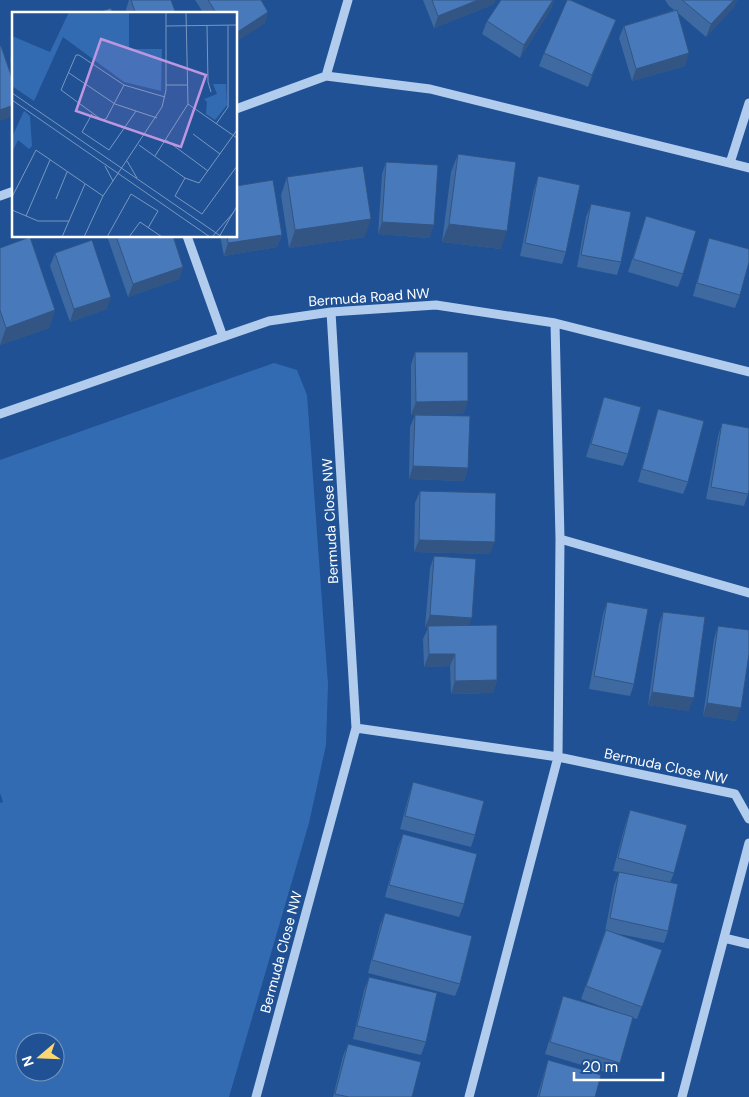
<svg xmlns="http://www.w3.org/2000/svg" width="749" height="1097" font-family="'DM Sans',sans-serif">
	<style>
		.green { fill: #336bb2; fill-rule: evenodd }
		.lines { fill: none; stroke-linecap: round; stroke-linejoin: round }
		.minor { stroke: #b2ccee; stroke-width: 9 }
		.wall { fill: #3e69a1 }
		.shaded-wall { fill: #325583 }
		.building { fill: #487abb; stroke: #325583 }
		.labels { text-anchor: middle; dominant-baseline: central; stroke-width: 4.5; stroke-linejoin: round; paint-order: stroke }
		.street-label { font-size: 14px; fill: #fff; stroke: #1f5194 }
		.inset-road { fill: none; stroke: #7997bf; stroke-width: 1 }
		.view { fill: #bd96df; fill-opacity: 0.15; stroke: #bd96df; stroke-width: 2.5 }
		.inset-edge { fill: none; stroke: #fff; stroke-width: 2.5 }
	</style>
	<rect width="100%" height="100%" fill="#1f5194"/>
	<!-- green -->
	<path class="green" d="M 274,363 L 297,370 L 307,395 L 328,684 L 326,745 L 309,823 L 229,1097 L 0,1097 L 0,803 L 3,802 L 0,793 L 0,460 ZM 25,1042 L 55,1042 L 55,1072 L 25,1072 Z"/>
	<g class="lines">
		<!-- minor -->
		<path class="minor" d="M 326,76 L 348,0
			M 236,109 L 326,76 L 430,89 L 749,168
			M 730,163 L 749,103
			M 0,196 L 14,191
			M 187,236 L 223,337
			M 0,414 L 269,321 L 331,312 L 436,305 L 555,323 L 749,372
			M 560,539 L 749,593
			M 356,728 L 558,757 L 735,794 L 749,819
			M 724,938 L 749,944
			M 256,1097 L 356,728 L 331,312
			M 469,1097 L 558,757 L 560,539 L 555,323
			M 682,1097 L 749,843"/>
	</g>
	<!-- wall -->
	<path class="wall" d="M 129,0 L 171,0 L 176,14 L 127,14 L 126,9 Z
		M 195,0 L 261,0 L 268,12 L 264,24 L 236,14 L 204,14 Z
		M 423,0 L 495,0 L 494,4 L 434,28 Z
		M 501,0 L 554,0 L 551,9 L 520,58 L 482,34 L 487,21 Z
		M 665,0 L 737,0 L 734,7 L 706,37 L 678,13 L 685,66 L 632,81 L 619,38 L 624,26 L 674,10 L 669,6 Z
		M 611,33 L 588,87 L 539,66 L 544,53 Z
		M 14,50 L 14,71 L 10,60 Z
		M 458,154 L 501,249 L 442,242 L 451,172 Z
		M 386,162 L 434,225 L 429,238 L 378,234 L 382,174 Z
		M 538,176 L 566,252 L 562,264 L 520,256 L 534,189 Z
		M 287,177 L 365,237 L 289,248 L 281,195 Z
		M 591,204 L 621,262 L 617,275 L 577,267 L 586,217 Z
		M 646,216 L 683,274 L 678,287 L 628,272 Z
		M 282,235 L 277,247 L 224,256 L 220,236 Z
		M 107,236 L 173,236 L 183,267 L 179,279 L 128,297 Z
		M 709,238 L 740,295 L 735,308 L 693,296 L 705,251 Z
		M 0,248 L 55,310 L 49,328 L 0,345 Z
		M 55,253 L 107,309 L 70,322 L 50,266 Z
		M 415,352 L 464,414 L 415,415 L 468,468 L 464,481 L 409,479 L 410,427 L 415,415 L 411,415 L 411,365 Z
		M 604,397 L 628,454 L 623,466 L 586,457 L 600,410 Z
		M 658,409 L 688,482 L 683,494 L 638,482 L 654,422 Z
		M 722,423 L 748,494 L 744,506 L 706,499 L 718,436 Z
		M 420,491 L 490,554 L 414,552 L 415,503 Z
		M 434,556 L 497,680 L 493,693 L 451,694 L 450,666 L 424,667 L 423,639 L 428,628 L 425,627 L 430,568 Z
		M 607,602 L 634,684 L 630,696 L 589,689 L 603,614 Z
		M 663,612 L 689,711 L 648,705 L 659,624 Z
		M 718,626 L 736,721 L 703,716 L 714,639 Z
		M 413,782 L 475,835 L 471,847 L 400,829 L 409,795 Z
		M 630,810 L 674,873 L 670,883 L 668,931 L 664,943 L 614,933 L 662,950 L 637,1019 L 633,1018 L 615,1075 L 545,1054 L 563,996 L 622,1014 L 581,999 L 605,931 L 614,885 L 619,872 L 613,871 L 626,822 Z
		M 403,834 L 464,904 L 459,917 L 385,897 L 398,847 Z
		M 385,913 L 460,984 L 455,996 L 368,973 L 380,925 Z
		M 369,977 L 426,1042 L 421,1055 L 353,1039 L 364,990 Z
		M 348,1044 L 412,1097 L 333,1097 L 343,1056 Z
		M 548,1060 L 595,1097 L 537,1097 L 544,1073 Z"/>
	<!-- shaded-wall -->
	<path class="shaded-wall" d="M 478,0 L 495,0 L 494,4 L 434,28 L 438,16 Z
		M 553,0 L 554,0 L 551,9 L 520,58 L 524,45 Z
		M 734,0 L 737,0 L 734,7 L 706,37 L 711,24 Z
		M 268,12 L 264,24 L 236,42 L 236,33 Z
		M 616,20 L 611,33 L 588,87 L 592,75 Z
		M 689,53 L 685,66 L 632,81 L 636,69 Z
		M 14,105 L 14,116 L 0,121 L 0,110 Z
		M 371,219 L 365,237 L 289,248 L 295,230 Z
		M 382,222 L 434,225 L 429,238 L 378,234 Z
		M 449,224 L 507,231 L 501,249 L 442,242 Z
		M 282,235 L 277,247 L 224,256 L 228,243 Z
		M 183,267 L 179,279 L 128,297 L 133,284 Z
		M 111,297 L 107,309 L 70,322 L 74,309 Z
		M 55,310 L 49,328 L 0,345 L 6,328 Z
		M 468,401 L 464,414 L 411,415 L 416,402 Z
		M 413,466 L 468,468 L 464,481 L 409,479 Z
		M 419,540 L 495,542 L 490,554 L 414,552 Z
		M 430,615 L 472,618 L 467,631 L 425,627 Z
		M 429,654 L 455,654 L 450,666 L 424,667 Z
		M 497,680 L 493,693 L 451,694 L 455,681 Z
		M 652,692 L 694,698 L 689,711 L 648,705 Z
		M 707,703 L 741,708 L 736,721 L 703,716 Z"/>
	<!-- building -->
	<path class="building" d="M 131,0 L 171,0 L 176,14 L 136,14 Z
		M 208,0 L 261,0 L 268,12 L 236,33 L 236,14 L 217,14 Z
		M 432,0 L 478,0 L 438,16 Z
		M 501,0 L 553,0 L 524,45 L 487,21 Z
		M 567,0 L 570,0 L 616,20 L 592,75 L 544,53 Z
		M 682,0 L 734,0 L 711,24 Z
		M 111,8 L 113,14 L 93,14 Z
		M 677,10 L 689,53 L 636,69 L 624,26 Z
		M 0,46 L 1,46 L 14,84 L 14,105 L 0,110 Z
		M 458,154 L 516,162 L 507,231 L 449,224 Z
		M 386,162 L 438,165 L 434,225 L 382,222 Z
		M 363,166 L 371,219 L 295,230 L 287,177 Z
		M 538,176 L 580,185 L 566,252 L 525,243 Z
		M 273,180 L 282,235 L 228,243 L 227,236 L 236,236 L 236,186 Z
		M 591,204 L 631,212 L 621,262 L 581,255 Z
		M 646,216 L 696,231 L 683,274 L 633,259 Z
		M 116,236 L 173,236 L 183,267 L 133,284 Z
		M 30,237 L 55,310 L 6,328 L 0,310 L 0,248 Z
		M 709,238 L 749,249 L 749,262 L 740,295 L 697,283 Z
		M 92,240 L 111,297 L 74,309 L 55,253 Z
		M 415,352 L 468,352 L 468,401 L 416,402 Z
		M 604,397 L 641,407 L 628,454 L 591,444 Z
		M 658,409 L 704,421 L 688,482 L 642,469 Z
		M 415,415 L 470,416 L 468,468 L 413,466 Z
		M 722,423 L 749,428 L 749,490 L 748,494 L 711,487 Z
		M 420,491 L 496,493 L 495,542 L 419,540 Z
		M 434,556 L 476,559 L 472,618 L 430,615 Z
		M 607,602 L 648,609 L 634,684 L 594,676 Z
		M 663,612 L 705,617 L 694,698 L 652,692 Z
		M 497,625 L 497,680 L 455,681 L 455,654 L 429,654 L 428,626 Z
		M 718,626 L 749,630 L 749,654 L 741,708 L 707,703 Z
		M 413,782 L 484,801 L 475,835 L 405,816 Z
		M 630,810 L 687,825 L 674,873 L 618,858 Z
		M 403,834 L 477,854 L 464,904 L 389,885 Z
		M 619,872 L 678,884 L 668,931 L 610,918 Z
		M 385,913 L 472,936 L 460,984 L 372,960 Z
		M 606,930 L 662,950 L 642,1007 L 586,986 Z
		M 369,977 L 437,993 L 426,1042 L 357,1026 Z
		M 563,996 L 633,1017 L 620,1063 L 550,1042 Z
		M 348,1044 L 421,1062 L 412,1097 L 349,1097 L 335,1094 Z
		M 548,1060 L 601,1075 L 595,1097 L 539,1097 Z"/>
	<g class="labels">
		<!-- street labels -->
		<g class="street-label">
			<text transform="translate(369 297) rotate(-4)">Bermuda Road NW</text>
			<text transform="translate(330 521) rotate(-93)">Bermuda Close NW</text>
			<text transform="translate(666 766) rotate(12)">Bermuda Close NW</text>
			<text transform="translate(281 952) rotate(-75)">Bermuda Close NW</text>
		</g>
	</g>
	<!-- overview -->
	<g transform="translate(12 12)">
		<rect width="225" height="225" fill="#1f5194"/>
		<path d="M 57,0 L 117,0 L 117,37 L 150,37 L 149,79 L 112,70 L 51,25 L 22,89 L 0,74 L 0,24 L 38,40 ZM 201,72 L 214,72 L 215,93 L 203,108 L 194,102 L 195,90 L 192,87 L 205,82 ZM 12,99 L 18,104 L 20,134 L 17,137 L 6,128 L 0,140 L 0,125 Z" fill="#336bb2"/>
		<path class="inset-road" d="M 154,14 L 225,13M 195,14 L 196,70 L 199,80M 57,61 L 103,92 L 145,106M 112,73 L 94,107 L 90,108 L 49,78 L 64,43 L 67,43 L 112,73 L 153,85M 154,73 L 175,73M 0,81 L 210,225M 0,88 L 198,225M 176,92 L 225,126M 80,102 L 70,120 L 97,138 L 124,99M 204,112 L 216,95 L 216,14M 181,122 L 208,142M 154,128 L 196,159M 127,133 L 173,166 L 187,171 L 225,118M 143,144 L 176,92 L 174,0M 115,149 L 125,166M 93,154 L 101,169M 173,166 L 163,184 L 190,202 L 225,154M 0,185 L 24,138 L 91,184M 44,187 L 55,160M 0,198 L 26,209 L 57,209M 14,204 L 38,148M 50,225 L 73,172M 72,225 L 91,184 L 150,95 L 154,78 L 154,0M 95,225 L 119,182 L 146,199 L 136,216M 117,225 L 128,210 L 150,225M 200,225 L 222,200M 207,225 L 225,194"/>
		<path class="view" d="M 89,27 L 194,63 L 169,135 L 64,99 Z"/>
		<rect width="225" height="225" class="inset-edge"/>
	</g>
	<!-- north arrow -->
	<g transform="translate(40 1057) rotate(251)"><circle r="24" fill="#1f5194" stroke="#7997bf"/>
	<path d="M0-4L9 19L0 12L-9 19Z" fill="#fcd672"/>
	<text y="-8" font-size="14" font-weight="bold" text-anchor="middle" fill="#ffffff">N</text>
	</g>
	<!-- scale -->
	<path d="M574 1072v8h89v-8" fill="none" stroke="#ffffff" stroke-width="2.5"/>
	<text x="582" y="1072" font-size="15" fill="#ffffff" stroke="#1f5194" stroke-width="4" paint-order="stroke">20 m</text>
</svg>
